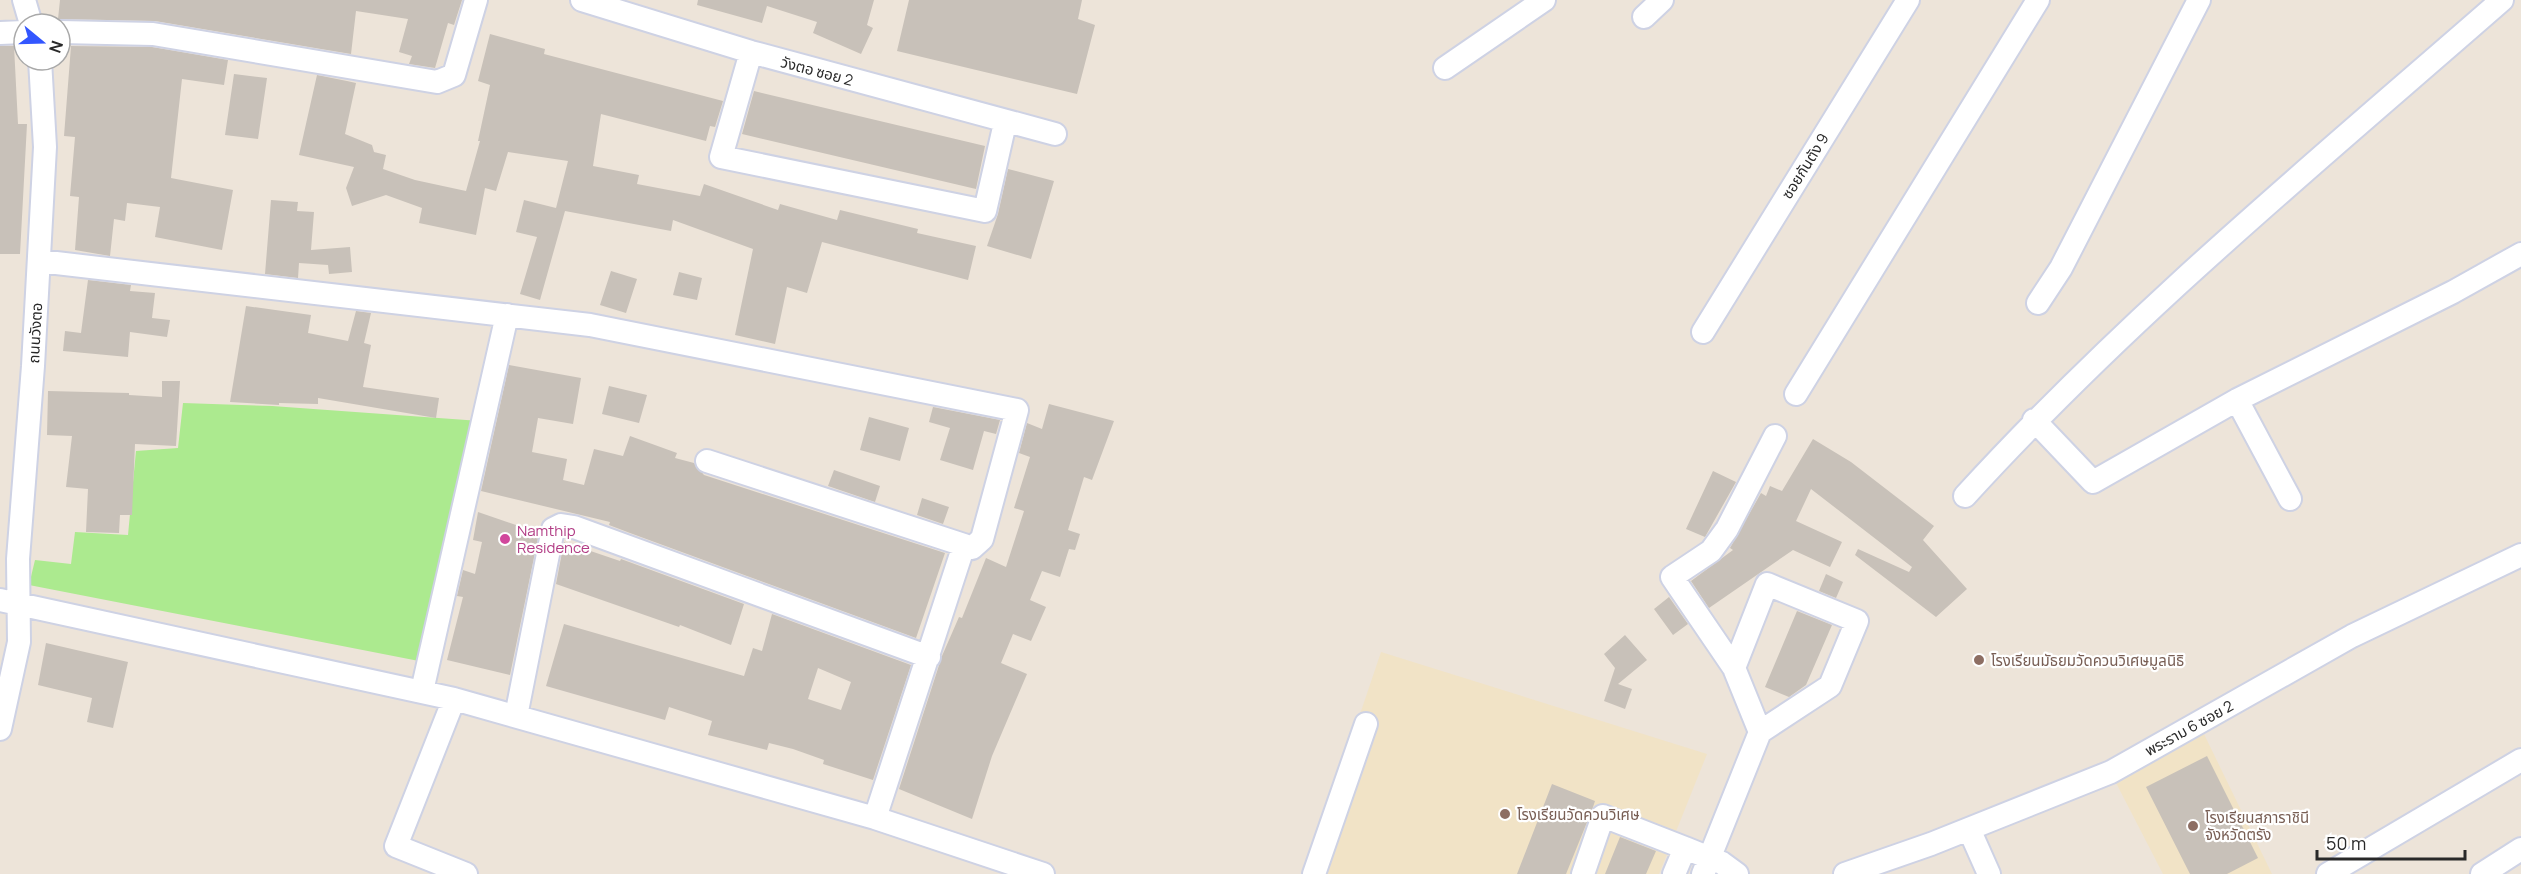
<svg xmlns="http://www.w3.org/2000/svg" width="2521" height="874" font-family="Manrope,'Noto Sans Thai',sans-serif">
	<style>
		.education { fill: #f1e3c6 }
		.green { fill: #acea8f }
		.building { fill: #c8c1b9; fill-rule: evenodd }
		.lines { fill: none; stroke-linecap: round; stroke-linejoin: round }
		.minor-casing { stroke: #ced2e4; stroke-width: 26 }
		.minor { stroke: #fff; stroke-width: 22 }
		.hotel-dot { fill: #d1479c; stroke: #fff; stroke-width: 2 }
		.education-dot { fill: #8d6e63; stroke: #fff; stroke-width: 2 }
		.labels { text-anchor: middle; dominant-baseline: central; stroke-width: 4.5; stroke-linejoin: round; paint-order: stroke }
		.street-label { font-size: 15px; fill: #292929; stroke: #fff }
		.hotel-label { font-size: 15px; fill: #b23c85; stroke: #fff; text-anchor: start }
		.education-label { font-size: 15px; fill: #785e54; stroke: #fff; text-anchor: start }
	</style>
	<rect width="100%" height="100%" fill="#ede4d9"/>
	<!-- education -->
	<path class="education" d="M 1381,652 L 1707,754 L 1659,874 L 1306,874 Z
		M 2204,734 L 2272,874 L 2163,874 L 2114,779 Z"/>
	<!-- green -->
	<path class="green" d="M 183,403 L 272,406 L 480,421 L 424,662 L 29,585 L 35,560 L 71,564 L 75,532 L 128,535 L 136,451 L 178,448 Z"/>
	<!-- building -->
	<path class="building" d="M 60,0 L 462,0 L 454,25 L 448,23 L 435,68 L 409,64 L 412,56 L 399,52 L 408,19 L 356,11 L 351,54 L 155,21 L 58,19 Z
		M 698,0 L 874,0 L 867,25 L 873,28 L 861,54 L 813,33 L 817,22 L 767,6 L 762,23 L 697,5 Z
		M 909,0 L 1082,0 L 1078,19 L 1095,25 L 1077,94 L 897,51 Z
		M 490,34 L 545,49 L 544,54 L 723,101 L 715,127 L 710,126 L 706,141 L 601,114 L 593,166 L 639,175 L 637,184 L 700,196 L 704,184 L 778,210 L 780,204 L 837,220 L 840,210 L 918,229 L 917,233 L 976,246 L 968,280 L 822,242 L 807,293 L 787,287 L 775,344 L 735,335 L 753,249 L 673,220 L 671,231 L 565,211 L 540,300 L 520,294 L 537,237 L 516,232 L 524,200 L 556,208 L 568,161 L 508,152 L 496,191 L 485,188 L 476,235 L 419,223 L 422,208 L 386,195 L 352,206 L 346,188 L 354,167 L 299,155 L 317,75 L 347,81 L 356,83 L 345,134 L 372,145 L 374,152 L 386,155 L 383,169 L 415,180 L 466,191 L 480,141 L 478,141 L 490,85 L 478,81 Z
		M 0,46 L 14,46 L 18,124 L 27,124 L 20,254 L 0,254 Z
		M 71,46 L 152,47 L 228,60 L 224,85 L 182,79 L 171,178 L 233,190 L 222,250 L 155,237 L 160,207 L 127,203 L 125,221 L 114,219 L 110,256 L 75,250 L 79,197 L 70,196 L 75,137 L 64,136 Z
		M 234,74 L 267,78 L 258,139 L 225,135 Z
		M 754,91 L 985,146 L 976,189 L 742,134 Z
		M 1008,169 L 1054,181 L 1031,259 L 987,246 L 998,214 Z
		M 271,200 L 298,202 L 297,211 L 314,212 L 311,250 L 350,247 L 352,272 L 329,274 L 328,265 L 299,263 L 298,278 L 265,274 Z
		M 611,271 L 637,279 L 626,313 L 600,305 Z
		M 679,272 L 702,278 L 697,300 L 673,295 Z
		M 88,280 L 131,285 L 130,291 L 155,293 L 152,318 L 170,320 L 167,337 L 130,332 L 128,357 L 63,351 L 65,331 L 81,333 Z
		M 246,306 L 311,315 L 308,333 L 348,341 L 356,311 L 371,313 L 364,343 L 371,345 L 363,387 L 439,398 L 436,418 L 318,398 L 318,404 L 279,403 L 279,405 L 230,402 Z
		M 509,365 L 581,378 L 573,424 L 538,418 L 532,452 L 567,459 L 563,480 L 584,485 L 594,449 L 623,456 L 630,436 L 677,453 L 675,458 L 694,463 L 704,475 L 945,553 L 916,638 L 630,533 L 609,525 L 610,522 L 481,491 Z
		M 162,381 L 180,381 L 176,446 L 135,444 L 132,515 L 120,515 L 119,533 L 86,532 L 88,489 L 66,487 L 72,436 L 47,435 L 48,391 L 129,393 L 129,395 L 162,397 Z
		M 609,386 L 647,395 L 639,423 L 602,414 Z
		M 1049,404 L 1114,421 L 1092,480 L 1084,477 L 1068,530 L 1080,534 L 1075,550 L 1069,549 L 1060,577 L 1042,571 L 1030,600 L 1046,607 L 1031,641 L 1013,634 L 1001,663 L 1027,674 L 992,756 L 972,819 L 899,789 L 942,656 L 959,617 L 962,618 L 986,558 L 1006,567 L 1024,511 L 1014,508 L 1030,457 L 1019,453 L 1027,423 L 1042,429 Z
		M 933,407 L 1000,420 L 996,434 L 984,431 L 973,470 L 940,460 L 950,428 L 929,422 Z
		M 869,417 L 909,428 L 900,461 L 860,450 Z
		M 1813,439 L 1851,462 L 1934,526 L 1923,540 L 1967,589 L 1936,617 L 1855,555 L 1858,549 L 1909,572 L 1912,567 L 1811,489 L 1796,521 L 1842,542 L 1830,567 L 1793,550 L 1709,608 L 1691,581 L 1733,550 L 1730,548 L 1761,493 L 1766,496 L 1770,486 L 1782,491 Z
		M 834,470 L 880,486 L 875,502 L 828,486 Z
		M 1713,471 L 1736,482 L 1705,537 L 1686,529 Z
		M 922,498 L 949,507 L 943,524 L 917,515 Z
		M 478,512 L 539,533 L 510,675 L 447,660 L 463,597 L 457,596 L 463,570 L 475,574 L 482,542 L 473,540 Z
		M 564,542 L 620,561 L 621,559 L 744,604 L 731,645 L 680,625 L 679,627 L 556,584 Z
		M 1826,574 L 1843,582 L 1836,598 L 1819,591 Z
		M 1669,597 L 1688,624 L 1673,635 L 1654,609 Z
		M 1797,611 L 1832,625 L 1806,685 L 1789,697 L 1765,687 Z
		M 772,614 L 911,665 L 873,780 L 823,764 L 824,760 L 793,749 L 769,743 L 767,750 L 708,735 L 712,721 L 669,707 L 665,720 L 546,686 L 564,624 L 744,676 L 753,648 L 762,651 ZM 818,668 L 851,682 L 841,710 L 808,699 Z
		M 1625,635 L 1647,660 L 1618,684 L 1632,689 L 1625,709 L 1604,701 L 1615,668 L 1604,654 Z
		M 46,643 L 128,662 L 113,728 L 87,722 L 92,698 L 38,685 Z
		M 2207,756 L 2258,858 L 2227,874 L 2190,874 L 2146,787 Z
		M 1552,784 L 1595,801 L 1592,810 L 1566,874 L 1517,874 Z
		M 1620,837 L 1656,851 L 1646,874 L 1605,874 Z"/>
	<g class="lines">
		<defs>
			<path id="minor" d="M 24,0 L 31,24
				M 582,0 L 751,52 L 1055,134
				M 1644,17 L 1662,0
				M 60,32 L 153,34 L 437,82 L 454,75 L 476,0
				M 0,33 L 24,32
				M 751,52 L 721,157 L 985,211 L 1005,123
				M 1445,68 L 1544,0
				M 39,261 L 590,325 L 1017,410 L 982,539 L 972,548 L 964,545
				M 2038,303 L 2061,268 L 2199,0
				M 1703,332 L 1908,0
				M 1796,394 L 2038,0
				M 2237,400 L 2290,499
				M 2034,420 L 2093,482 L 2237,400 L 2453,292 L 2521,254
				M 707,461 L 964,545 L 875,818
				M 1965,496 C 2129,316 2319,160 2502,0
				M 0,600 L 454,699 L 875,818 L 1043,874
				M 1734,668 L 1672,577 L 1711,551 L 1727,529 L 1775,436
				M 422,691 L 507,315
				M 454,699 L 396,846 L 466,874
				M 516,716 L 553,529 L 561,525 L 574,527 L 929,657
				M 0,729 L 19,642 L 18,559 L 33,366 L 45,147 L 40,60
				M 1969,829 L 1989,874
				M 1314,874 L 1366,724
				M 1583,874 L 1603,816 L 1685,848
				M 1674,874 L 1685,848 L 1722,863 L 1737,874
				M 1703,874 L 1760,732 L 1734,668 L 1767,584 L 1857,621 L 1830,686 L 1760,732
				M 1845,874 L 1931,844 L 2111,772 L 2352,636 L 2521,555
				M 2328,874 L 2521,760
				M 2482,874 L 2521,849"/>
		</defs>
		<!-- minor casing -->
		<use href="#minor" class="minor-casing"/>
		<!-- minor -->
		<use href="#minor" class="minor"/>
	</g>
	<!-- markers -->
	<circle class="hotel-dot" cx="505" cy="539" r="6"/>
	<g class="education-dot">
		<circle cx="1979" cy="660" r="6"/>
		<circle cx="1505" cy="814" r="6"/>
		<circle cx="2193" cy="826" r="6"/>
	</g>
	<g class="labels">
		<!-- street labels -->
		<g class="street-label">
			<text transform="translate(817 71) rotate(15)">วังตอ ซอย 2</text>
			<text transform="translate(1805 166) rotate(-58)">ซอยกันตัง 9</text>
			<text transform="translate(35 333) rotate(-87)">ถนนวังตอ</text>
			<text transform="translate(2189 728) rotate(-29)">พระราม 6 ซอย 2</text>
		</g>
		<!-- hotel labels -->
		<g class="hotel-label">
			<text x="517" y="530">Namthip<tspan x="517" dy="17">Residence</tspan></text>
		</g>
		<!-- education labels -->
		<g class="education-label">
			<text x="1991" y="660">โรงเรียนมัธยมวัดควนวิเศษมูลนิธิ</text>
			<text x="1517" y="814">โรงเรียนวัดควนวิเศษ</text>
			<text x="2205" y="817">โรงเรียนสภาราชินี<tspan x="2205" dy="17">จังหวัดตรัง</tspan></text>
		</g>
	</g>
	<!-- north arrow -->
	<g transform="translate(42 42) rotate(109)"><circle r="28" fill="#ffffff" stroke="#a9a9a9" stroke-width="1.5"/>
	<path d="M0-4.5L10 22L0 15L-10 22Z" fill="#3356ff"/>
	<text y="-9" font-size="16" font-weight="bold" text-anchor="middle" fill="#292929">N</text>
	</g>
	<!-- scale -->
	<path d="M2317 850v9h148v-9" fill="none" stroke="#292929" stroke-width="3"/>
	<text x="2326" y="850" font-size="18" fill="#292929" stroke="#ffffff" stroke-width="4.5" paint-order="stroke">50 m</text>
</svg>
